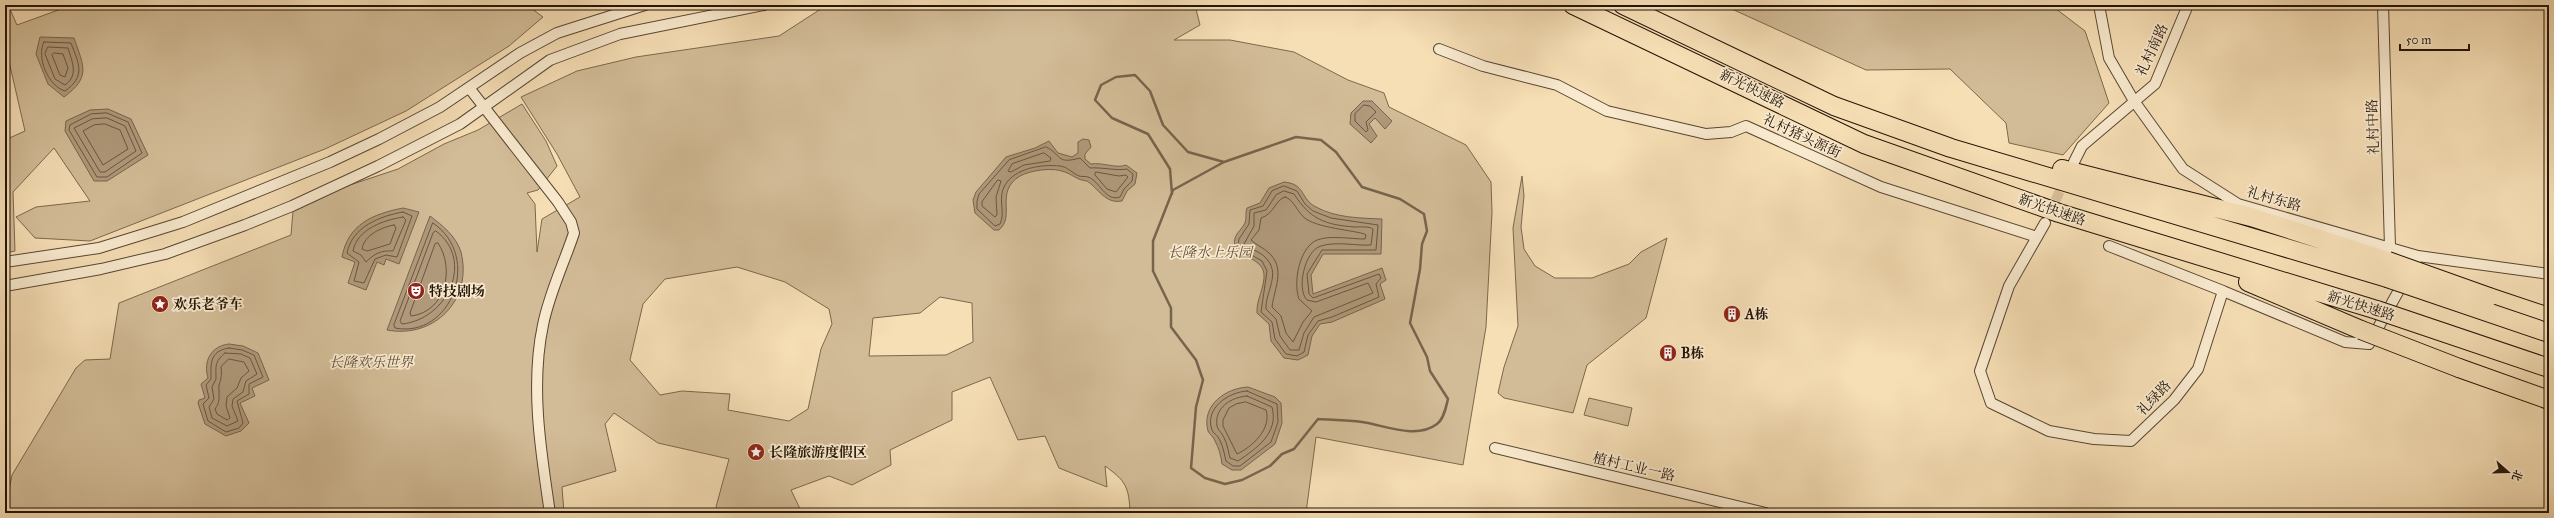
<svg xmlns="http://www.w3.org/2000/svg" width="2554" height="518" font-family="'IM FELL Great Primer','Noto Serif SC',serif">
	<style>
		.green { fill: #d2bc97; stroke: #7b684e; fill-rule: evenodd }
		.water { fill: #af997a; stroke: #77644c }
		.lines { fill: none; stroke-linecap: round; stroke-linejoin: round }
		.shore { stroke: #6a5640; stroke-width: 1 }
		.stream { stroke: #77644c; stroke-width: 2.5 }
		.street-tunnel { stroke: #d6c09b; stroke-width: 10; stroke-dasharray: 10 5; stroke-linecap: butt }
		.street-casing { stroke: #584632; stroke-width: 12 }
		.highway-casing { stroke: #241406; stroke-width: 20 }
		.street { stroke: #f9eacf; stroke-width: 10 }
		.highway { stroke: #f6deb5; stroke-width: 18 }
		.highway-bridge-casing { stroke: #241406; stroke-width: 20; stroke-linecap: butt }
		.highway-bridge { stroke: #f6deb5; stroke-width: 18 }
		.labels { text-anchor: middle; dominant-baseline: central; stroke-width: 3.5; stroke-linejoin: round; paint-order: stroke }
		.street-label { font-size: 14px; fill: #241406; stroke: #f9eacf }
		.park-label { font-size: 14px; font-style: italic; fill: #614f39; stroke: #f9eacf }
		.poi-label { font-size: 14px; font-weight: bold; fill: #241406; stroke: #f9eacf; text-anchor: start }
	</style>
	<rect width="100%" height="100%" fill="#f6deb5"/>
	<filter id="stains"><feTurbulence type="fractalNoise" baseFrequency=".005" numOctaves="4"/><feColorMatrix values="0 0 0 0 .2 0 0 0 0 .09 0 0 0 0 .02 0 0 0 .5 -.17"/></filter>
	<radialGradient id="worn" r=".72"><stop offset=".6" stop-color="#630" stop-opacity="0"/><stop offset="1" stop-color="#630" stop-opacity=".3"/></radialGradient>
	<!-- green -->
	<path class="green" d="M 5,5 L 8,5 L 17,25 L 72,5 L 527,5 L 543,17 L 509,46 L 406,111 L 325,149 L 90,241 L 35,238 L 16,217 L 36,207 L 90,201 L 54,148 L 13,192 L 15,251 L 5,253 L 5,140 L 25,131 L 5,44 Z
		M 827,5 L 1195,5 L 1200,25 L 1174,40 L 1230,40 L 1294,52 L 1348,80 L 1384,93 L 1389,107 L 1466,145 L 1491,182 L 1492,212 L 1486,327 L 1463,465 L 1316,437 L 1306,513 L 1130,513 C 1129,487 1126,481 1105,466 L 1107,487 L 1059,468 L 1045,436 L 1018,440 L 990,377 L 952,392 L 952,420 L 890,450 L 891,465 L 852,485 L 829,476 L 791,490 L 802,513 L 721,513 L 716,507 L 729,459 L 658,443 L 614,413 L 605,424 L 616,471 L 562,487 L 564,513 L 17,513 L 5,511 L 12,475 L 76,368 L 85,360 L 110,359 L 119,303 L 291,235 L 293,211 L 347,186 L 398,169 L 444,144 L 478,130 L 522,104 L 546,141 L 557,166 L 538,190 L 527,193 L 535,204 L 537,252 L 542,219 L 580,197 L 557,154 L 521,97 L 577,71 L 636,57 L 779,36 ZM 737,267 L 785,282 L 829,309 L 832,324 L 821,349 L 808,409 L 789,421 L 728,410 L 730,394 L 682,391 L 660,395 L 630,360 L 643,304 L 665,279 ZM 940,297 L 972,303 L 973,342 L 946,355 L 869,356 L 873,318 L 920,313 Z
		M 1723,5 L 2051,5 L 2085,31 L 2109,103 L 2063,155 L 2009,143 L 2006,123 L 1950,69 L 1866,70 Z
		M 1522,176 L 1524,196 L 1521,227 L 1524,249 L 1535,266 L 1555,278 L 1592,278 L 1629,264 L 1641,252 L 1667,238 L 1646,318 L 1587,365 L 1573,413 L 1504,398 L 1498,393 L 1504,367 L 1518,326 L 1513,228 Z
		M 1589,398 L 1632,408 L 1628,426 L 1584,415 Z"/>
	<!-- water -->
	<path class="water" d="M 40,37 L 74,38 C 84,67 91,77 64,97 L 48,84 L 36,54 Z
		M 1363,101 L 1372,101 L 1392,121 L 1385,129 L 1375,118 L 1369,124 L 1377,136 L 1371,143 L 1350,124 L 1351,113 Z
		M 108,109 L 131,119 L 148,155 L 107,181 L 94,181 L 65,131 L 66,121 L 90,110 Z
		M 1083,139 L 1089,140 L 1091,147 L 1085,154 L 1085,159 L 1091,164 C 1103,162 1116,169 1126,165 L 1137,173 L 1135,184 L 1127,191 L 1122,201 C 1105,204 1099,189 1087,181 C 1077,180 1073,175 1065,172 C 1053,167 1031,170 1020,176 C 994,192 1016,216 999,230 L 994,230 L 975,213 L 973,200 L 976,192 L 1006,157 L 1035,148 L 1049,141 L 1058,153 L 1072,157 L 1078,153 L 1078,142 Z
		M 1284,182 C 1306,184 1300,199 1316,207 C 1336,218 1360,218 1382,219 L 1381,254 L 1323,254 L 1311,275 L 1313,294 L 1382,268 L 1386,280 L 1380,284 L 1385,299 L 1332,322 L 1320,324 L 1312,336 L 1308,355 L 1298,360 L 1284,358 L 1271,341 L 1269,324 L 1257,313 C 1256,300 1265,287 1264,274 C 1262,255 1230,258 1235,238 C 1237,232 1243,228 1245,223 C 1247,218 1245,213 1247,208 L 1260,203 L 1269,188 Z
		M 403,208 L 419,212 L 399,264 L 386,259 L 384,265 L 377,262 L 366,290 L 348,283 L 355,262 L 342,257 C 348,224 373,214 403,208 Z
		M 430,216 C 442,225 456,236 461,252 C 473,300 434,339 387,330 Z
		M 229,344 L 243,346 L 258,353 L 269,380 L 252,388 L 255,396 L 240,403 L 249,423 L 241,431 L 226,436 L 205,424 L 198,403 L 199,400 L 205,398 L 201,384 L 208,378 C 203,361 211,346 229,344 Z
		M 1248,387 L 1275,397 L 1281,403 L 1282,423 L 1275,444 L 1241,470 L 1232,470 L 1222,464 C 1221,456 1219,448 1215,441 C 1214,437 1209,434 1208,431 C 1201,405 1226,388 1248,387 Z"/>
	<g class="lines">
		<!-- shore -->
		<path class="shore" d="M 44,42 L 71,43 C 79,64 86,76 65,91 C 48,86 36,57 44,42 Z
			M 48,47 L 68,48 C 72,62 79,75 65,85 L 55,79 L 45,54 Z
			M 54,53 L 63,54 L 68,68 L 65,77 L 60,75 L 52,55 Z
			M 1364,105 L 1370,106 L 1376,112 L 1366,122 L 1368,130 L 1366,132 L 1355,121 L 1355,114 Z
			M 107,113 L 128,122 L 142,153 L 107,177 L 97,177 L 69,130 L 70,125 L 91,114 Z
			M 107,118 L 125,126 L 136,151 L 105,172 L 100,172 L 74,128 L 92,119 Z
			M 105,124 L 120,130 L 128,149 L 103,165 L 83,131 L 94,125 Z
			M 1046,147 C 1062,154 1055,165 1080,158 L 1090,168 C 1102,167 1116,171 1127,169 L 1133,174 L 1132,181 L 1124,189 L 1120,197 C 1105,202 1100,181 1088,177 C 1086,176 1082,177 1079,176 C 1072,173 1068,167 1060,166 C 1042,164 1015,168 1005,185 C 997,198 1006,212 1000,224 L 995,226 L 977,209 L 977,201 L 979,194 L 1009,160 Z
			M 1044,153 L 1051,158 L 1050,161 L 1024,165 L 1011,172 L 1008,171 L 1012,164 Z
			M 1096,172 L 1119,176 L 1126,175 L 1128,177 L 1116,192 L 1107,189 L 1095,175 Z
			M 998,180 L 1001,181 L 996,197 L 997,215 L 995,217 L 982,206 L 982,202 Z
			M 1284,186 L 1297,191 L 1305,204 L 1313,211 L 1331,218 L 1378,225 L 1376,250 L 1322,250 L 1307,274 L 1309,294 L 1313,298 L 1379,274 L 1381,278 L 1376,284 L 1379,297 L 1332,317 L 1318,321 L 1308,335 L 1304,352 L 1297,356 L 1286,354 L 1275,339 L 1272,322 L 1261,312 L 1267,271 L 1262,261 L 1241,249 L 1238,245 L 1239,239 L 1249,224 L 1250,210 L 1263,206 L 1272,191 Z
			M 1284,191 L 1294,194 C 1310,219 1325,225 1355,227 C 1360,227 1369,226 1373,229 L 1371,245 C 1356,246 1336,241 1321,246 C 1305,250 1296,289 1307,300 L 1316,302 L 1368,283 L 1373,293 L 1314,317 L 1304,333 L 1299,350 L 1290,350 L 1280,336 L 1276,319 L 1266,309 C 1265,292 1282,273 1265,257 C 1259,251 1249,249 1244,244 L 1254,226 L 1254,213 L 1266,210 L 1276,195 Z
			M 1285,197 C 1294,199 1298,214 1306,219 C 1321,229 1362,231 1366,235 L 1365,239 C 1351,239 1330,235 1317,240 C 1299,248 1293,282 1299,299 L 1312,311 L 1303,322 L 1293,342 L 1286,333 L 1281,316 L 1272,307 C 1274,289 1286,269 1269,253 C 1264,248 1256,245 1251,240 L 1259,230 L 1261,218 C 1274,214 1275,200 1285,197 Z
			M 403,212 L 412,216 L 397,257 L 386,255 L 375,259 L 364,283 L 354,281 L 359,262 L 347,253 C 352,227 380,216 403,212 Z
			M 403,217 L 406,220 L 393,251 C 381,250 374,254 366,262 L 361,255 L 353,251 C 357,229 384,220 403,217 Z
			M 433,223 C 483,257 451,339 395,328 L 394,325 Z
			M 394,225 L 396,228 L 390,244 L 367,251 L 362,249 C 364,235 382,227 394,225 Z
			M 436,231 C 475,260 448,319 402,324 L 400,321 L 433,233 Z
			M 438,243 C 455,268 446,312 411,316 L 410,313 L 435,244 Z
			M 229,348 L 242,350 L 254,355 L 263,377 L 249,384 L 249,394 L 237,401 L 243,423 L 239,428 L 226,432 L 208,421 L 203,404 L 209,398 L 206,385 L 211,379 C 211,364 209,351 229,348 Z
			M 225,353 L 241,354 L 250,358 L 257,374 L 246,381 L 243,392 L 233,399 L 232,406 L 238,421 L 227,426 L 212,418 L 209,407 L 214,399 L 212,387 L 216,379 C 216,367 214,362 225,353 Z
			M 229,359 L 244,362 L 249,371 L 241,378 L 237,388 L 227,397 L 226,406 L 230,418 L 227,420 L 217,414 L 215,409 C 220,402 219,399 219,390 C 218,382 223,381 221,367 Z
			M 1247,391 L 1277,404 L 1278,422 L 1271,442 L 1240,466 L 1233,466 L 1226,461 C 1224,453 1223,445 1218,437 C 1217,435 1213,433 1212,430 C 1204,408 1229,392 1247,391 Z
			M 1247,396 L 1272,407 C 1279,433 1257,448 1238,461 L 1230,458 C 1228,450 1227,442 1222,434 C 1220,431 1218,430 1217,426 C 1214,408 1231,397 1247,396 Z
			M 1246,402 L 1266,410 C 1272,429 1252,447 1237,454 L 1223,426 L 1223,420 L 1229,408 L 1236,404 Z"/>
		<!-- stream -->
		<path class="stream" d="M 1296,137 L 1321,140 L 1336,152 L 1362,187 L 1400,199 L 1424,214 L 1427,231 L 1422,244 L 1420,269 L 1410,323 L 1427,357 L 1430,371 L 1448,399 C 1446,407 1444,419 1437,424 C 1416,440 1384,425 1362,422 C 1347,420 1333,420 1318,419 L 1294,449 L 1282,454 L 1270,466 L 1242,480 L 1225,484 L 1205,478 L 1191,468 L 1196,407 L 1203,380 L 1196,360 L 1171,327 L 1171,308 L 1153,271 L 1153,241 L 1173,190 L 1224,162 Z
			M 1172,194 L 1170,169 L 1148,134 L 1112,118 L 1095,100 L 1101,85 L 1116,77 L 1135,75 L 1150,91 L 1163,125 L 1188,152 L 1224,162"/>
		<!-- street-tunnel -->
		<path class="street-tunnel" d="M 2049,214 L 2066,178"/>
		<defs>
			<path id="street" d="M 2099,5 L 2109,58 L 2134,101 L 2183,169 L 2238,204 L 2418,256 L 2549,274
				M 2383,5 L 2390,247
				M 1439,49 L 1483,66 L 1557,85 L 1607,111 L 1706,134 L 1731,132 L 1746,126 L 1881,187 L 2037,237
				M 470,89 L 558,202 L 571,222 L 574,233 C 564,263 549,294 543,325 C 530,386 541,453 550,513
				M 2074,162 L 2082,146 L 2155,84 L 2188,5
				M 2045,223 L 2009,286 L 1980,371 L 1991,403 L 2049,431 L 2094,439 L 2131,441 L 2174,400 L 2198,369 L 2223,291 L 2345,342 L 2369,344 L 2418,256
				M 2109,246 L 2223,291
				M 5,262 L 99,248 L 183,222 L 330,162 L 379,139 L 440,107 L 520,53 L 557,33 L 645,5
				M 5,286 L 101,269 L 165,254 L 245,225 L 292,206 L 378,166 L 460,124 L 550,60 L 620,34 L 764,5
				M 1495,448 L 1766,513"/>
			<path id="highway" d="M 1573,5 L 1864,144 L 2059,213 L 2377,310
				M 1623,5 L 1834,106 L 1951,148 L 2387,278
				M 2062,169 L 2251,217 L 2388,261
				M 2248,282 L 2361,330
				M 2489,297 L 2549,317
				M 2459,368 L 2549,400"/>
		</defs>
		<!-- street casing -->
		<use href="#street" class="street-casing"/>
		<!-- highway casing -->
		<use href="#highway" class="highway-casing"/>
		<!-- street -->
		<use href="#street" class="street"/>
		<!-- highway -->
		<use href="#highway" class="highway"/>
		<defs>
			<path id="highway-bridge" d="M 2388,261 L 2489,297
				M 2387,278 L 2549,333
				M 2377,310 L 2549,368
				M 2361,330 L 2459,368"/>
		</defs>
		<!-- highway-bridge casing -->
		<use href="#highway-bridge" class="highway-bridge-casing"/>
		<!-- highway-bridge -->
		<use href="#highway-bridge" class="highway-bridge"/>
	</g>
	<!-- icons -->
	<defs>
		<symbol id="theatre-disc" viewBox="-11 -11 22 22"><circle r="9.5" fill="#8f2418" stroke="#f9eacf"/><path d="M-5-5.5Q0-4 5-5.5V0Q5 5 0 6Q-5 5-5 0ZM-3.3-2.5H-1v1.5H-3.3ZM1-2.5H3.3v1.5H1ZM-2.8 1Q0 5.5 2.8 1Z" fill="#fff"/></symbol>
		<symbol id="sight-disc" viewBox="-11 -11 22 22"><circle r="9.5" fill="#8f2418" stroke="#f9eacf"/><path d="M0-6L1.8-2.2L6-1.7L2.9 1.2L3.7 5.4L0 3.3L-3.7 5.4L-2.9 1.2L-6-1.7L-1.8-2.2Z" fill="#fff"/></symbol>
		<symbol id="building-disc" viewBox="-11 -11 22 22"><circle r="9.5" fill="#8f2418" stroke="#f9eacf"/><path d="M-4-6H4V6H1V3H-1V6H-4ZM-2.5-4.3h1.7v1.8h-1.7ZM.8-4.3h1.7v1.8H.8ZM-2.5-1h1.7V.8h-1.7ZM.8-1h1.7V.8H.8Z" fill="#fff"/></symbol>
	</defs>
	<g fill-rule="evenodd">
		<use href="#theatre-disc" x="406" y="281" width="20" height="20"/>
		<use href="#sight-disc" x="150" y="294" width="20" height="20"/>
		<use href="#building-disc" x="1722" y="304" width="20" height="20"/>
		<use href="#building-disc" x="1658" y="343" width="20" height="20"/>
		<use href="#sight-disc" x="746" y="442" width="20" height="20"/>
	</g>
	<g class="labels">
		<!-- street labels -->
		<g class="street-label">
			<text transform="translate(2152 50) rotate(-65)">礼村南路</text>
			<text transform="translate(1752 89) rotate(26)">新光快速路</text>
			<text transform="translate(2373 127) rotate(-92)">礼村中路</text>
			<text transform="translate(1802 136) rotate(25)">礼村猪头源街</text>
			<text transform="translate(2274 199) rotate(16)">礼村东路</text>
			<text transform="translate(2052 210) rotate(19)">新光快速路</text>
			<text transform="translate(2361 306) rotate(17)">新光快速路</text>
			<text transform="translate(2154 398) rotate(-46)">礼绿路</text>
			<text transform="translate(1634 467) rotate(13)">植村工业一路</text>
		</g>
		<!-- park labels -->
		<g class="park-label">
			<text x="1210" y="252">长隆水上乐园</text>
			<text x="371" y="362">长隆欢乐世界</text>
		</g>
		<!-- poi labels -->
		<g class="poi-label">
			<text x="429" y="291">特技剧场</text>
			<text x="173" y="304">欢乐老爷车</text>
			<text x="1745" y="314">A栋</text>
			<text x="1681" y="353">B栋</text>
			<text x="769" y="452">长隆旅游度假区</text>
		</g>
	</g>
	<!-- margin -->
	<rect width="2554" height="518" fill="none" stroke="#f6deb5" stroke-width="20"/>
	<rect x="6" y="6" width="2542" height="506" fill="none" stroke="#241406" stroke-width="2"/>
	<rect x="10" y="10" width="2534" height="498" fill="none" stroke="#241406"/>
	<!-- north arrow -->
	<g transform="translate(2508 472) rotate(110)" stroke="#f9eacf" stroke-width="3" paint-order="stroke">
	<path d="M0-3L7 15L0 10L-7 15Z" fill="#241406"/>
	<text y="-6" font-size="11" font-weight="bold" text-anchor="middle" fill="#241406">北</text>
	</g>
	<!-- scale -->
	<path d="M2400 44v6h69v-6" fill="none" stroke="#241406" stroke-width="2"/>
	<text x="2406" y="44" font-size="12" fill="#241406" stroke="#f9eacf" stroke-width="3" paint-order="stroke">50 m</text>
	<rect width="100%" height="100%" filter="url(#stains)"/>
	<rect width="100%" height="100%" fill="url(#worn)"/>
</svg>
